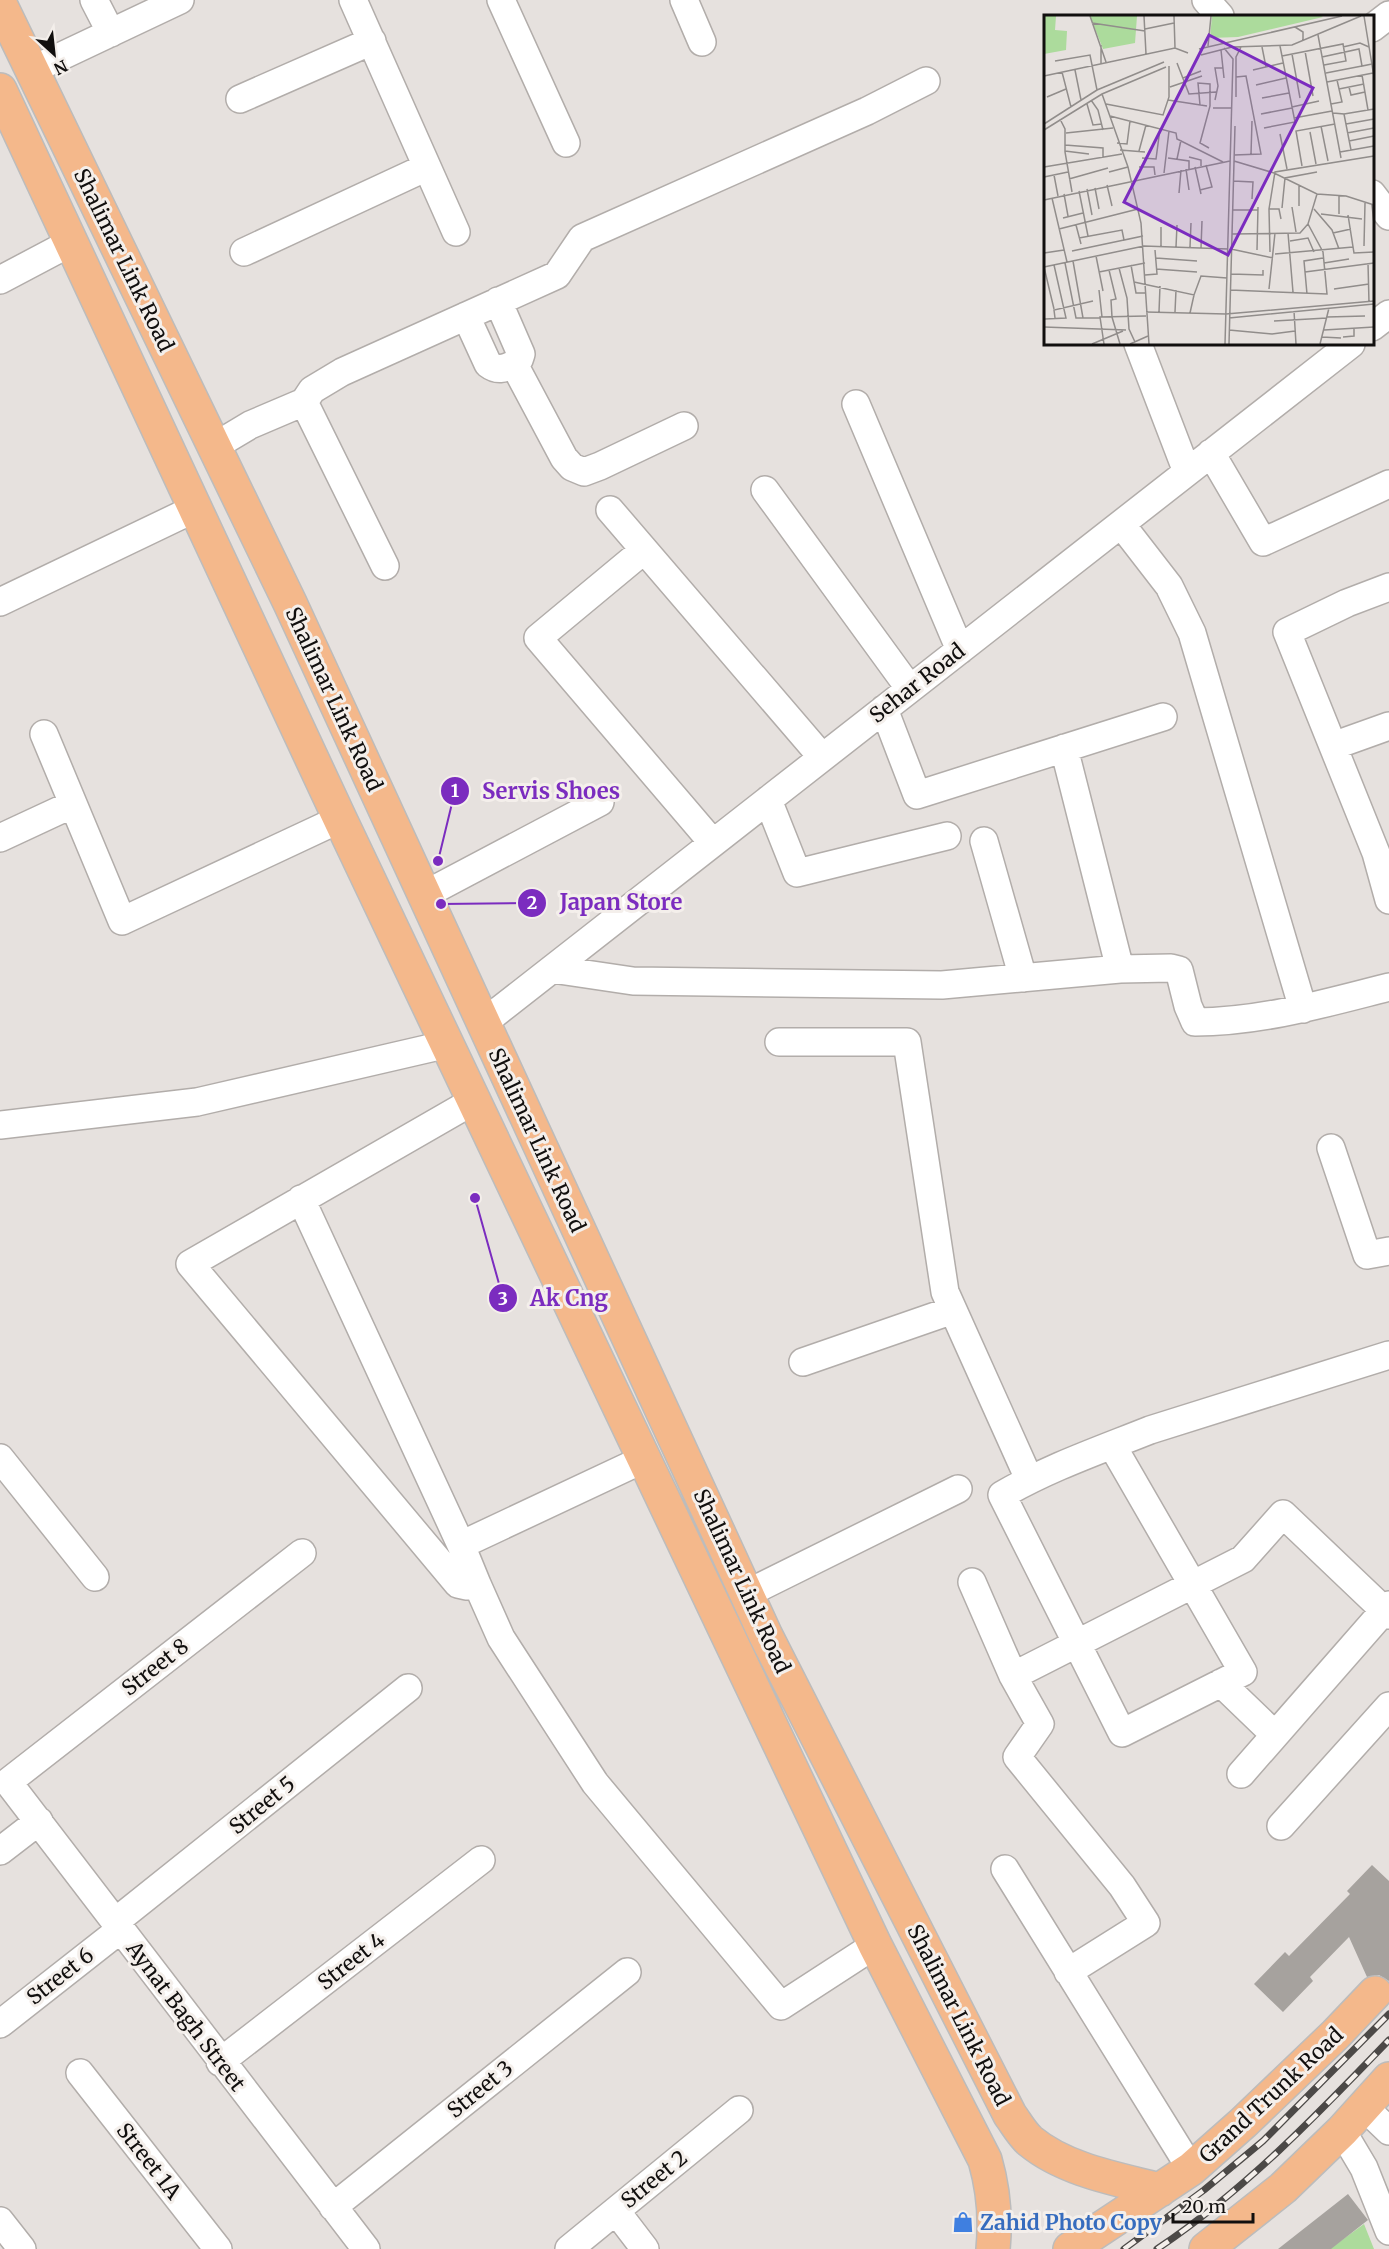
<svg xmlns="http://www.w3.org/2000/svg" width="1389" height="2249" font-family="Merriweather,serif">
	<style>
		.green { fill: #acdb9c }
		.building { fill: #a6a29e }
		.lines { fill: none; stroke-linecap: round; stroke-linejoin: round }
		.minor-casing { stroke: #b2adaa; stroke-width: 30 }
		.major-casing { stroke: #bcbcbc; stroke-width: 36 }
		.minor { stroke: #fff; stroke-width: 27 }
		.major { stroke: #f4b88b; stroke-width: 33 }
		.rail-casing { stroke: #4c4947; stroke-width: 7 }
		.rail { stroke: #f4efeb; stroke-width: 4.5; stroke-dasharray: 14; stroke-linecap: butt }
		.labels { text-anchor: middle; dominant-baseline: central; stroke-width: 6; stroke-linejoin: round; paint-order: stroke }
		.street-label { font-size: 21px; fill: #110f0e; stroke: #f4efeb }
		.shop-label { font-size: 21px; font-weight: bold; fill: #366cbe; stroke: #f4efeb; text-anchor: start }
		.inset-road { fill: none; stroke: #918d8b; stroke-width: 1.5 }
		.view { fill: #7b2cbf; fill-opacity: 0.15; stroke: #7b2cbf; stroke-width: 3 }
		.inset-edge { fill: none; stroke: #110f0e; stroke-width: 3 }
		.leader { fill: none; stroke: #7b2cbf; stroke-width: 2 }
		.callout-dot { fill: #7b2cbf; stroke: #f4efeb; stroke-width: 2 }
		.mark-label { font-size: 18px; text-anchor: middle; font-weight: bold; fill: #fff }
		.callout-label { font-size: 22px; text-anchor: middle; font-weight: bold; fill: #7b2cbf; stroke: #f4efeb; stroke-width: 6; stroke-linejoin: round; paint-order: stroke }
	</style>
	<rect width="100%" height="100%" fill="#e6e1de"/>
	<!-- green -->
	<path class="green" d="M 1364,2224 L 1374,2249 L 1323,2249 L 1331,2248 Z"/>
	<!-- building -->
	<path class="building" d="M 1372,1865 L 1389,1881 L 1389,1981 L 1379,1975 L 1367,1977 L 1349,1937 L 1310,1977 L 1313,1981 L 1283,2012 L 1254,1984 L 1285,1952 L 1289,1956 L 1350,1894 L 1347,1891 Z
		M 1348,2194 L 1368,2220 L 1331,2249 L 1278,2249 Z"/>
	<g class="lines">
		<defs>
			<path id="minor" d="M 94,0 L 111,33
				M 353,0 L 456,232
				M 501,0 L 566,143
				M 684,0 L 702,42
				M 1206,0 L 1220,16
				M 1372,28 L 1389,15
				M 32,70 L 180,0
				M 240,99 L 372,41
				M 1372,194 L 1389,216
				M 244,252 L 427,167
				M 0,280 L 70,243
				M 498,301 L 521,354 L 519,360 L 514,364 L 564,458 L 572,467 L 584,472 L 600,466 L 684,426
				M 466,316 L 488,364 C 497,371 504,369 514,364
				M 1372,327 L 1389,314
				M 1138,344 L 1187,472
				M 304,402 L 312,390 L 342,372 L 557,275 L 582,238 L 867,111 L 926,81
				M 856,404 L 960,650
				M 215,446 L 250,425 L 304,402 L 385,566
				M 1211,453 L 1263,542 L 1389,484
				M 765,490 L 910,689
				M 610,510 L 822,757
				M 1121,524 L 1169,586 L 1192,633 L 1303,1009
				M 644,550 L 538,638 L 713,843
				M 1389,587 L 1347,603 L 1287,632 L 1376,853 L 1389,900
				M 0,602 L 194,509
				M 884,709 L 917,795 L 1163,717
				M 44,734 L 122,921 L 340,819
				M 1333,746 L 1389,726
				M 1064,748 L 1120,969
				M 768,800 L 797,873 L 947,836
				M 0,838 L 73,804
				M 984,841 L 1023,978
				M 424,895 L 600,802
				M 552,969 L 633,981 L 942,985 L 1120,969 L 1171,968 L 1179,970 L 1188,1006 L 1195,1022 C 1261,1022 1326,1003 1389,987
				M 483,1023 L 1351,344
				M 779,1042 L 907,1042 L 945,1292 L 1029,1479
				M 475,1100 L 190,1264 L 458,1584 L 467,1586 L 477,1584 L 501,1638 L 595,1783 L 781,2006 L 875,1945
				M 0,1125 L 197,1102 L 448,1044
				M 1331,1148 L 1367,1255 L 1389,1251
				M 301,1199 L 461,1545 L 477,1584
				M 803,1362 L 953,1310
				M 1112,1445 L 1243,1672 L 1122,1733 L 1002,1495 C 1048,1468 1100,1450 1150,1430 L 1389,1355
				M 0,1458 L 95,1577
				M 461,1545 L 644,1459
				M 302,1553 L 8,1782 L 366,2249
				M 972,1582 L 1013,1676 L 1040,1724 L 1017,1757 L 1122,1886 L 1146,1923 L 1068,1972
				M 746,1594 L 958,1489
				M 1013,1676 L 1243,1559 L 1283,1514 L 1389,1615
				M 1221,1683 L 1275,1735
				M 1241,1774 L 1389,1605
				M 1281,1826 L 1389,1706
				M 0,1851 L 39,1821
				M 1005,1869 L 1191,2169
				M 115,1922 L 408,1688
				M 0,2024 L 121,1929
				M 220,2062 L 481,1860
				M 80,2073 L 218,2249
				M 1364,2107 L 1389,2131
				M 1342,2131 L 1364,2168 L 1389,2231
				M 333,2207 L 627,1972
				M 616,2211 L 645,2249
				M 0,2221 L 22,2249
				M 569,2249 L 739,2110"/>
			<path id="major" d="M 0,4 L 290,603 L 766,1636 L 1010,2115 C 1016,2123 1022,2134 1030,2141 C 1065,2170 1117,2179 1160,2190
				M 0,90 L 340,819 L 875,1945 L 985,2160 C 994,2191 996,2218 993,2249
				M 1070,2249 L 1191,2169 L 1243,2123 L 1336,2034 L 1375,1993
				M 1206,2249 L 1283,2188 L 1342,2131 L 1389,2079"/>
		</defs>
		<!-- minor casing -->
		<use href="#minor" class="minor-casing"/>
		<!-- major casing -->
		<use href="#major" class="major-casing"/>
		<!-- minor -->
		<use href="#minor" class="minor"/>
		<!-- major -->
		<use href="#major" class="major"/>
		<defs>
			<path id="rail" d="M 1124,2249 L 1204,2190 L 1263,2141 L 1389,2014
				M 1157,2249 C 1244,2191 1317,2115 1389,2040"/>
		</defs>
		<!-- rail casing -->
		<use href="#rail" class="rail-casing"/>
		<!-- rail -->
		<use href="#rail" class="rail"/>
	</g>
	<!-- icons -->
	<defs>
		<symbol id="shop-bare" viewBox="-9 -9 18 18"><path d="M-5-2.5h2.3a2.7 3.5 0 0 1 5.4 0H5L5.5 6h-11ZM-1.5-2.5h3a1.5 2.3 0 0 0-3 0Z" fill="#3f7fe0" stroke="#f4efeb" stroke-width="2.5" paint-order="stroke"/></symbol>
	</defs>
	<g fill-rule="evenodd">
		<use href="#shop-bare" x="948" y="2207" width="30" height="30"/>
	</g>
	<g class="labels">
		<!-- street labels -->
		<g class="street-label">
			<text transform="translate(124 260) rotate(64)">Shalimar Link Road</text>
			<text transform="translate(917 683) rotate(-38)">Sehar Road</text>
			<text transform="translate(334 699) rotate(65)">Shalimar Link Road</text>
			<text transform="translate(537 1140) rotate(65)">Shalimar Link Road</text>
			<text transform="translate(742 1581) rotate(65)">Shalimar Link Road</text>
			<text transform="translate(155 1667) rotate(-38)">Street 8</text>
			<text transform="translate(262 1805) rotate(-39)">Street 5</text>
			<text transform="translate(351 1961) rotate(-38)">Street 4</text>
			<text transform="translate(60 1976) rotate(-38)">Street 6</text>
			<text transform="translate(959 2015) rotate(63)">Shalimar Link Road</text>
			<text transform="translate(186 2016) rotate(53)">Aynat Bagh Street</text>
			<text transform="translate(480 2089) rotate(-39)">Street 3</text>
			<text transform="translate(1271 2095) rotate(-43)">Grand Trunk Road</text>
			<text transform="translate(149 2161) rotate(52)">Street 1A</text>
			<text transform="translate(654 2179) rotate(-39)">Street 2</text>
		</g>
		<!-- shop labels -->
		<g class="shop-label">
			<text x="980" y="2222">Zahid Photo Copy</text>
		</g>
	</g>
	<!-- overview -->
	<g transform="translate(1044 15)">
		<rect width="330" height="330" fill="#e6e1de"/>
		<path d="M 0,1 L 12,1 L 11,15 L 23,16 L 22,35 L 0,39 ZM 46,1 L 93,1 L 91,28 L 59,34 ZM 168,1 L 277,1 L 279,2 L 194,22 L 166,23 Z" fill="#acdb9c"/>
		<path class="inset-road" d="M 46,1 L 62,47M 100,1 L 102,39M 130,1 L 131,33M 320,1 L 330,62M 48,8 L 101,16M 251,12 L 259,17 L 259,26M 101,14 L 130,8M 274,20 L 297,143M 164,31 L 167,1M 218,32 L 222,52M 299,32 L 316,28 L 325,32M 180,33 L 189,44 L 181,329M 155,34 L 298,1M 177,35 L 180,63M 261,36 L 269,81M 248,39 L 256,83M 157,40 L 188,32 L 248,30 L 317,1M 238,41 L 299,29 L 302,46 L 280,50M 278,42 L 315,34 L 318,51 L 328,49M 11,46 L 46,40 L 53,75M 133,48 L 145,79 L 172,77M 57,49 L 57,30M 31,55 L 37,85M 209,55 L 239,48M 18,57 L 27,92M 282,58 L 318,51M 318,60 L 324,95M 0,61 L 131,33 L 144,38M 139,63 L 157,56M 283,67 L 329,58M 212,70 L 242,63M 126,72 L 158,61M 305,72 L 307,80 L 321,77M 295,74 L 320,69M 58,79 L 84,152 L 97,208 L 105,329M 3,82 L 22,74M 192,82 L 192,42 L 197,32M 218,83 L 245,78M 47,85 L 54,95 L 59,115M 124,85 L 163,91M 171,85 L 174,71 L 171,53 L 179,53M 43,89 L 49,110 L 58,109M 62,89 L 119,100 L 125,82 L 125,51M 287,89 L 298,87 L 293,65M 156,90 L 154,68 L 166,69 L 166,91 L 156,128 L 165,133M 248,92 L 275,86M 169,93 L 188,93M 289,98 L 300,99 L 307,135M 217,99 L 248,93M 300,99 L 330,94M 66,101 L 132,118 L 133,124 L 179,147M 250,103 L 288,96M 16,104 L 21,114 L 21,137 L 28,177M 0,109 L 53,75 L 120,47M 302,109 L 330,104M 277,111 L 284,146M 220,113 L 251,107 L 236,31M 0,115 L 58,79 L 122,52M 266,117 L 272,149M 22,118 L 69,113M 303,118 L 330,113M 236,119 L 243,154M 305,126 L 330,121M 73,128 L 83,129 L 86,106M 21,130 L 59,133 L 59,143M 76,135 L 101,137M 21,136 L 45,139M 95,136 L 102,110M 296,137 L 330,131M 207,139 L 208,106M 190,140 L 217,139 L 202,61 L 192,62M 145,142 L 157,145 L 157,151M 98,143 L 112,144 L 116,114M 124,143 L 145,146 L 145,154M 133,144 L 137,125M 190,146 L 230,158 L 273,179 L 302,181 L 330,190M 258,151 L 252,116 L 291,109M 0,152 L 78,139M 95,152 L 110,152 L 111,160M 151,152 L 157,179M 142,154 L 145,175M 65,157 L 84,152M 120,158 L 125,116M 10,160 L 14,181M 0,162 L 24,157M 25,164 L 64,153M 189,166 L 209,167 L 208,184M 63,170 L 68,191M 51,173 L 55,194M 43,174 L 48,200M 156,175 L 168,172 L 162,150M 35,176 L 44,221M 135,178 L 137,155M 20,179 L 24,201M 295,180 L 295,199M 8,183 L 23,247M 0,185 L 186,146M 328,190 L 330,209M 255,191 L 255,170M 248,192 L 252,217M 238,193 L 241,163 L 273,157M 225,194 L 235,194 L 237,204M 270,194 L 288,215 L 295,234M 188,195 L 214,195M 277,199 L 318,204M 304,200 L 310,238 L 330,237M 19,203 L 39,198M 32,210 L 37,229M 15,214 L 94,194M 244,218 L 249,277M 289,218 L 307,214M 188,219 L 256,218 L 264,209 L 273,179M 35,223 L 78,215 L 80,225 L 99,221M 246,226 L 264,223 L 270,237M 117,231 L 117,212M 320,231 L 321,188M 132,232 L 133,210M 146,232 L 147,208M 157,233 L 158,206M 187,234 L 229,243M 213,235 L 214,192M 28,236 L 80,225M 226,237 L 225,194 L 231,157 L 330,141M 0,238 L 20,235M 231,239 L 309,232M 52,241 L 59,276M 112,243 L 153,246M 29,246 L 39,303M 21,248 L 32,303 L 56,303M 280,248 L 305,244M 324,248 L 325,288M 87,250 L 92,278 L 101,278M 0,252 L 100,231 L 184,234M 0,252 L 10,294M 75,253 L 83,283 L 85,314 L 91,327M 112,254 L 153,257M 65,255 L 72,284 L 67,285 L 68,302 L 76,329M 55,257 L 101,248M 261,257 L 330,248M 187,259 L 219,260 L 219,255M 101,260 L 113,259 L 111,235M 90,267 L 150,280 L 157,261 L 183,263M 225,274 L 231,218M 290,274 L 325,269M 55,275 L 58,302M 186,275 L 283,279 L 279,237 L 264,209M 263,279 L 260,246 L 279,243M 250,296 L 252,329M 102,297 L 182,299 L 330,286M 115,297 L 116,271M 131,297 L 132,275M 146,298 L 150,280M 283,302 L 321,301M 11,303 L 10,295 L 49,286M 185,303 L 330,289M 1,304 L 22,303 L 10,250M 230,306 L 283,303M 0,312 L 82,315M 185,315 L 228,319 L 251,316M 280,315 L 330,312M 278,322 L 297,323M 299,322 L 310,321 L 310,313M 48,329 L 79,316M 60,329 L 56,302 L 102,301M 86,329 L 104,321M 185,329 L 191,111M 276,329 L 285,293"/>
		<path class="view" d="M 165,20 L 269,73 L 184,240 L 80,187 Z"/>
		<rect width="330" height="330" class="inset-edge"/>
	</g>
	<!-- callouts -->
	<path class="leader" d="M438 861L455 791M441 904L532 903M475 1198L503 1298"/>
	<g class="callout-dot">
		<circle cx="438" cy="861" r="6"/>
		<circle cx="441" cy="904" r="6"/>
		<circle cx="475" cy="1198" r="6"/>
		<circle cx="455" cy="791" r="15"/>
		<circle cx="532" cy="903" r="15"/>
		<circle cx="503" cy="1298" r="15"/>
	</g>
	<g class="mark-label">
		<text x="455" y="797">1</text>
		<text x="532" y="909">2</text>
		<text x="503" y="1305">3</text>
	</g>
	<g class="callout-label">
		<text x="551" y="799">Servis Shoes</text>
		<text x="621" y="910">Japan Store</text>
		<text x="569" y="1306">Ak Cng</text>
	</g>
	<!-- north arrow -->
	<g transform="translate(54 54) rotate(153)" stroke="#f4efeb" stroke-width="4.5" paint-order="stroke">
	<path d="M0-4.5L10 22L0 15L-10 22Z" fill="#110f0e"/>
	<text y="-9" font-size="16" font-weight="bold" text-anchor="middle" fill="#110f0e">N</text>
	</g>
	<!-- scale -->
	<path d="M1173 2213v9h80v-9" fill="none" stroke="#110f0e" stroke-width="3"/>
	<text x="1182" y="2213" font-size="18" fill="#110f0e" stroke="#f4efeb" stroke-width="4.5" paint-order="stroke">20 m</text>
</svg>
